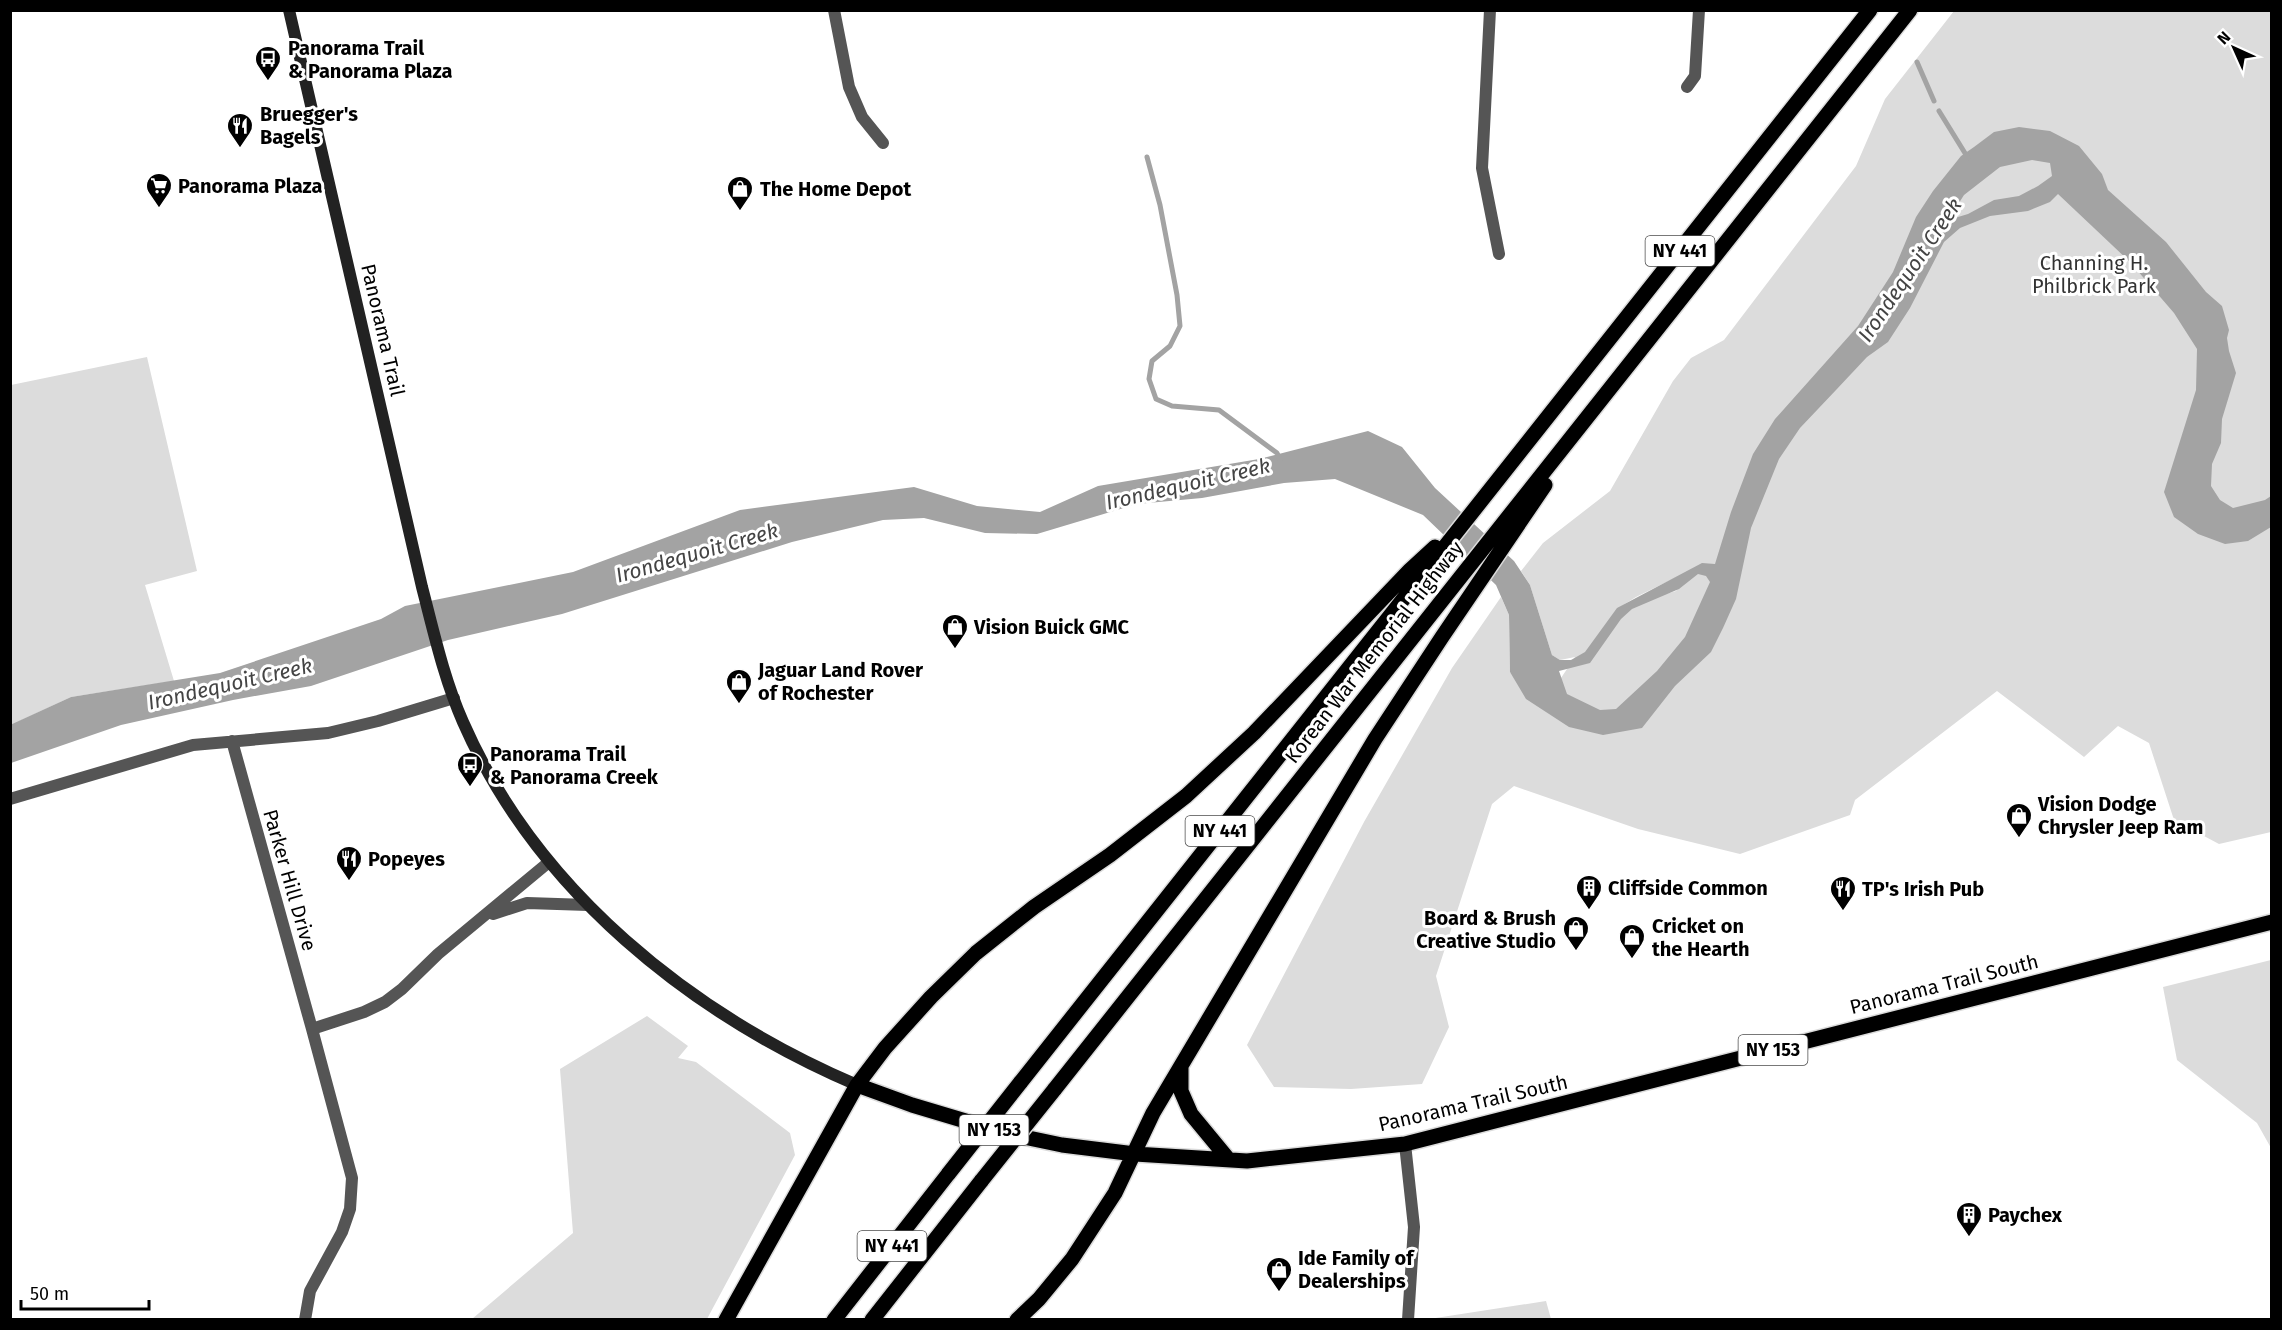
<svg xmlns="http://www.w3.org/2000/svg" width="2282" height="1330" font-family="'Fira Sans',sans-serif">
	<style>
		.green { fill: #dcdcdc; fill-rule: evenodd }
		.water { fill: #a3a3a3; fill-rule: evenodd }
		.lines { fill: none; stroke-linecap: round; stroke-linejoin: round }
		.stream { stroke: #a3a3a3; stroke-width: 5 }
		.primary-casing { stroke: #dbdbdb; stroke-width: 18 }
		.minor { stroke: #555; stroke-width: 12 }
		.secondary { stroke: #222; stroke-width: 12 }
		.primary { stroke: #000; stroke-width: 15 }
		.primary-bridge-casing { stroke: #dbdbdb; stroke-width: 18; stroke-linecap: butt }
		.primary-bridge { stroke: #000; stroke-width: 15 }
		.labels { text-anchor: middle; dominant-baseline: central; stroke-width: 6; stroke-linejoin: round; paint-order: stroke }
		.shield { fill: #fff; stroke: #4c4c4c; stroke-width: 1.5 }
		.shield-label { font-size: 18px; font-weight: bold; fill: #000 }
		.poi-label { font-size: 20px; font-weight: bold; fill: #000; stroke: #fff; text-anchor: start }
		.park-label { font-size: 20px; fill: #333; stroke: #fff }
		.street-label { font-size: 20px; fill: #000; stroke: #fff }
		.water-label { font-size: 21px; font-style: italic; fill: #444; stroke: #fff }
	</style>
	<rect width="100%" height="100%" fill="#fff"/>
	<!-- green -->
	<path class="green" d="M 1954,11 L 2271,11 L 2271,832 L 2219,844 L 2174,820 L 2149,743 L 2118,726 L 2084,757 L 1997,691 L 1855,800 L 1850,815 L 1740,854 L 1638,829 L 1514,786 L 1492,804 L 1436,976 L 1449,1027 L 1422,1084 L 1351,1089 L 1274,1087 L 1247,1045 L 1364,822 L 1452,668 L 1501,597 L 1509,615 L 1510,672 L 1541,708 L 1575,657 L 1560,660 L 1552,655 L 1530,585 L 1521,571 L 1543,543 L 1610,491 L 1673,381 L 1691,358 L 1724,340 L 1856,166 L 1885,99 ZM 1691,570 L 1676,591 L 1620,607 L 1636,597 Z
		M 147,357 L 197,571 L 145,585 L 174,681 L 71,697 L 11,725 L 11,385 Z
		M 2271,960 L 2272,960 L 2271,1148 L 2257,1123 L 2177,1060 L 2163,987 Z
		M 647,1016 L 688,1046 L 678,1058 L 696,1062 L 790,1133 L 795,1155 L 707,1319 L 472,1319 L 573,1233 L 560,1069 Z
		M 1546,1301 L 1551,1319 L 1429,1319 Z"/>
	<!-- water -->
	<path class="water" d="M 2019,127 L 2050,131 L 2079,146 L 2102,174 L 2108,190 L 2166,242 L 2206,292 L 2222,306 L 2229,330 L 2227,338 L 2229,351 L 2236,373 L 2222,419 L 2221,443 L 2212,464 L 2211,486 L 2220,500 L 2233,508 L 2265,500 L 2271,496 L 2271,527 L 2248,541 L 2225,544 L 2198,534 L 2174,517 L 2164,492 L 2196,390 L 2197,349 L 2174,313 L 2130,262 L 2058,194 L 2050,202 L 2028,211 L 1990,216 L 1960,228 L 1944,242 L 1910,308 L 1888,342 L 1867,357 L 1836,390 L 1800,428 L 1779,459 L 1751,528 L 1736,599 L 1723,628 L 1711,652 L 1675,686 L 1642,728 L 1603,735 L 1569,727 L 1526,699 L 1510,672 L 1509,615 L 1496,585 L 1423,515 L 1335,479 L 1284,483 L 1202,498 L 1137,504 L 1037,534 L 985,533 L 924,518 L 883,520 L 792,542 L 562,614 L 448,640 L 311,686 L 233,700 L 121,725 L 11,763 L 10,725 L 71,697 L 220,673 L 381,619 L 405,606 L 573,572 L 740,510 L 914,487 L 977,506 L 1040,512 L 1098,486 L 1259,459 L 1368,431 L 1402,447 L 1435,488 L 1514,561 L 1530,585 L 1552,655 L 1560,660 L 1571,660 L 1585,652 L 1617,608 L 1702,563 L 1715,564 L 1731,512 L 1753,454 L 1775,419 L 1858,326 L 1893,272 L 1916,217 L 1933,191 L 1961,156 L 1974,147 L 1994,132 ZM 2032,160 L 2050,163 L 2052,176 L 2038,186 L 2019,196 L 1994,200 L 1968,214 L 1948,220 L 1964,195 L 2000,167 ZM 1698,574 L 1706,576 L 1710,582 L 1685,637 L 1657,671 L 1616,709 L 1600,710 L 1567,694 L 1559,671 L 1590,663 L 1621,619 L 1632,609 L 1679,589 Z"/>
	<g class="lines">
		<!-- stream -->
		<path class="stream" d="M 1917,62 L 1934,101
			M 1939,111 L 1968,158
			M 1147,157 L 1160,205 L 1177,295 L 1180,326 L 1170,346 L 1152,361 L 1149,379 L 1156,399 L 1172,406 L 1219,410 L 1277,453 L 1280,459"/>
		<defs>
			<path id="primary" d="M 1181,1067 L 1181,1091 L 1191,1114 L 1229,1160
				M 1020,1083 L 1870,10
				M 857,1085 L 912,1105 L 1009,1134 L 1062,1145 L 1135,1154 L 1247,1161 L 1405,1144 L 2272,922
				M 1054,1090 L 1910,10
				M 726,1320 L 857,1085 L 885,1048 L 931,997 L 976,953 L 1034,907 L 1110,855 L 1186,796 L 1254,733 L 1410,570 L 1435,547
				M 834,1320 L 949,1173
				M 872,1320 L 982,1180
				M 1017,1320 L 1039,1299 L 1072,1259 L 1115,1193 L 1153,1113 L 1375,739 L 1442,637 L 1545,485"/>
		</defs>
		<!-- primary casing -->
		<use href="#primary" class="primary-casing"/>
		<!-- minor -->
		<path class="minor" d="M 834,10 L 849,87 L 862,117 L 883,143
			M 1490,10 L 1482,168 L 1499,254
			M 1687,87 L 1695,76 L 1699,10
			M 232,741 L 312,1029
			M 10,799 L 193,745 L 328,733 L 378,721 L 454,698
			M 493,914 L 527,903 L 588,905
			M 1405,1144 L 1414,1227 L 1408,1320
			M 305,1320 L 310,1291 L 342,1232 L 350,1209 L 352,1178 L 312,1029 L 364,1012 L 385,1002 L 402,989 L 438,954 L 549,862"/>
		<!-- secondary -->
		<path class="secondary" d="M 289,10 L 422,587 C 434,633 444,679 463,722 C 537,891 691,1014 857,1085"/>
		<!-- primary -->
		<use href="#primary" class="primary"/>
		<defs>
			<path id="primary-bridge" d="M 949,1173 L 1020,1083
				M 982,1180 L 1054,1090"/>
		</defs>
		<!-- primary-bridge casing -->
		<use href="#primary-bridge" class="primary-bridge-casing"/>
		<!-- primary-bridge -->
		<use href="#primary-bridge" class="primary-bridge"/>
	</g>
	<!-- icons -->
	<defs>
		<symbol id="bus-pin" viewBox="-11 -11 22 30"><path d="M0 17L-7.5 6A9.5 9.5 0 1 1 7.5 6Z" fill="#000" stroke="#fff"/><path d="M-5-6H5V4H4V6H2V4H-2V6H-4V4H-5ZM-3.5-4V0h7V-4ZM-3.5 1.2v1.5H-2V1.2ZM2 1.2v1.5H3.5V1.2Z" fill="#fff"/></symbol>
		<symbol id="restaurant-pin" viewBox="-11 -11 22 30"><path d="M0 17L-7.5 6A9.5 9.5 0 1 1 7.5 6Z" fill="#000" stroke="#fff"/><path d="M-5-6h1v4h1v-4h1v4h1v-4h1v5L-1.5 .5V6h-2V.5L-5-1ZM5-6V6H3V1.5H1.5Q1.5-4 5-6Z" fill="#fff"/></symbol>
		<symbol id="supermarket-pin" viewBox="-11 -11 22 30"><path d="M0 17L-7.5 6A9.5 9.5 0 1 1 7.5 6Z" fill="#000" stroke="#fff"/><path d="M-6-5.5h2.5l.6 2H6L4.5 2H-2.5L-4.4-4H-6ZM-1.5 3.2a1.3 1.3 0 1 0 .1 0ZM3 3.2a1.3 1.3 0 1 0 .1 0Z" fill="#fff"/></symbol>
		<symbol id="shop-pin" viewBox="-11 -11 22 30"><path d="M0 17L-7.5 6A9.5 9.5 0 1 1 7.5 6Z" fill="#000" stroke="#fff"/><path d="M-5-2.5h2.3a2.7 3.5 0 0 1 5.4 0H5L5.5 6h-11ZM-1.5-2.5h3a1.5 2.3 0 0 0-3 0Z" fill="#fff"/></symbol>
		<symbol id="building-pin" viewBox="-11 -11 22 30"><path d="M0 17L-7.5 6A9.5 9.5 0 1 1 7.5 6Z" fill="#000" stroke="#fff"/><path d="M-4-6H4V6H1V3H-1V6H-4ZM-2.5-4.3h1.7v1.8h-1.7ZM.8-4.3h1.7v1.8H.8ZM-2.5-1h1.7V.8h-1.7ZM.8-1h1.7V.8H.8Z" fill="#fff"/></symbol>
	</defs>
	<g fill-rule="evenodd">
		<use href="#bus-pin" x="253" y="44" width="30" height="40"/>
		<use href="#restaurant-pin" x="225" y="111" width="30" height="40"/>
		<use href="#supermarket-pin" x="144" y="171" width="30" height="40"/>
		<use href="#shop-pin" x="725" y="174" width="30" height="40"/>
		<use href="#shop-pin" x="940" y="612" width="30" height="40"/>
		<use href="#shop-pin" x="724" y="667" width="30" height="40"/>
		<use href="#bus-pin" x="455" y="750" width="30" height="40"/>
		<use href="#shop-pin" x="2004" y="801" width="30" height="40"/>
		<use href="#restaurant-pin" x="334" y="844" width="30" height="40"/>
		<use href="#building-pin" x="1574" y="873" width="30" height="40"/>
		<use href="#restaurant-pin" x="1828" y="874" width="30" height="40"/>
		<use href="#shop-pin" x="1561" y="914" width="30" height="40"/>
		<use href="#shop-pin" x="1617" y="922" width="30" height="40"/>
		<use href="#building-pin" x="1954" y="1200" width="30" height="40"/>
		<use href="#shop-pin" x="1264" y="1255" width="30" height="40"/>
	</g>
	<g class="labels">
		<!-- shield labels -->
		<g class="shield">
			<rect x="1645.5" y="236" width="69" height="30" rx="4.5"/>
			<rect x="1185.5" y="816" width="69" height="30" rx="4.5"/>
			<rect x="1738.5" y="1035" width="69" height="30" rx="4.5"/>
			<rect x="959.5" y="1115" width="69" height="30" rx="4.5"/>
			<rect x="857.5" y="1231" width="69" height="30" rx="4.5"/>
		</g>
		<g class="shield-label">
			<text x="1680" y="251">NY 441</text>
			<text x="1220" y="831">NY 441</text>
			<text x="1773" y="1050">NY 153</text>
			<text x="994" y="1130">NY 153</text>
			<text x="892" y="1246">NY 441</text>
		</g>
		<!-- poi labels -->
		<g class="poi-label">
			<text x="288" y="48">Panorama Trail<tspan x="288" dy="23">&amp; Panorama Plaza</tspan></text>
			<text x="260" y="114">Bruegger's<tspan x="260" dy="23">Bagels</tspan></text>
			<text x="178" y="186">Panorama Plaza</text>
			<text x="760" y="189">The Home Depot</text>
			<text x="974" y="627">Vision Buick GMC</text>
			<text x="758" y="670">Jaguar Land Rover<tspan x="758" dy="23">of Rochester</tspan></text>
			<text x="490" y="754">Panorama Trail<tspan x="490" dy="23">&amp; Panorama Creek</tspan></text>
			<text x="2038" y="804">Vision Dodge<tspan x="2038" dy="23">Chrysler Jeep Ram</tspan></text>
			<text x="368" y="859">Popeyes</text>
			<text x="1608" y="888">Cliffside Common</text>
			<text x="1862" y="889">TP's Irish Pub</text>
			<text x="1556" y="918" text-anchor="end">Board &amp; Brush<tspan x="1556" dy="23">Creative Studio</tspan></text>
			<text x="1652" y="926">Cricket on<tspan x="1652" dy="23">the Hearth</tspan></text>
			<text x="1988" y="1215">Paychex</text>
			<text x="1298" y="1258">Ide Family of<tspan x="1298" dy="23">Dealerships</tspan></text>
		</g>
		<!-- park labels -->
		<g class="park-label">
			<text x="2094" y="263">Channing H.<tspan x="2094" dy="23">Philbrick Park</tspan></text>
		</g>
		<!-- street labels -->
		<g class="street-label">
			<text transform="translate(383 330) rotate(77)">Panorama Trail</text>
			<text transform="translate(1374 652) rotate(-52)">Korean War Memorial Highway</text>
			<text transform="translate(290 880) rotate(74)">Parker Hill Drive</text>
			<text transform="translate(1944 984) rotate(-14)">Panorama Trail South</text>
			<text transform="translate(1473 1103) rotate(-13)">Panorama Trail South</text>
		</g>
		<!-- water labels -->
		<g class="water-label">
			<text transform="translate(1910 270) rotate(-56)">Irondequoit Creek</text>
			<text transform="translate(1188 484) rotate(-13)">Irondequoit Creek</text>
			<text transform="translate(697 553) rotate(-16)">Irondequoit Creek</text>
			<text transform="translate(230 684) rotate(-13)">Irondequoit Creek</text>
		</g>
	</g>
	<!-- border -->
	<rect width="2282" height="1330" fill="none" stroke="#000000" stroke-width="24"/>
	<!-- north arrow -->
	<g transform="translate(2234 48) rotate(315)" stroke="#ffffff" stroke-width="4.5" paint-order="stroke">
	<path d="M0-4.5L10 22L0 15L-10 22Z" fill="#000000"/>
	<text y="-9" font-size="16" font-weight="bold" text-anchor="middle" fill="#000000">N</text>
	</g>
	<!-- scale -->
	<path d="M21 1300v9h128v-9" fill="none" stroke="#000000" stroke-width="3"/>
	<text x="30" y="1300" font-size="18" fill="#000000" stroke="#ffffff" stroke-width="4.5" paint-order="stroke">50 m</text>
</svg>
